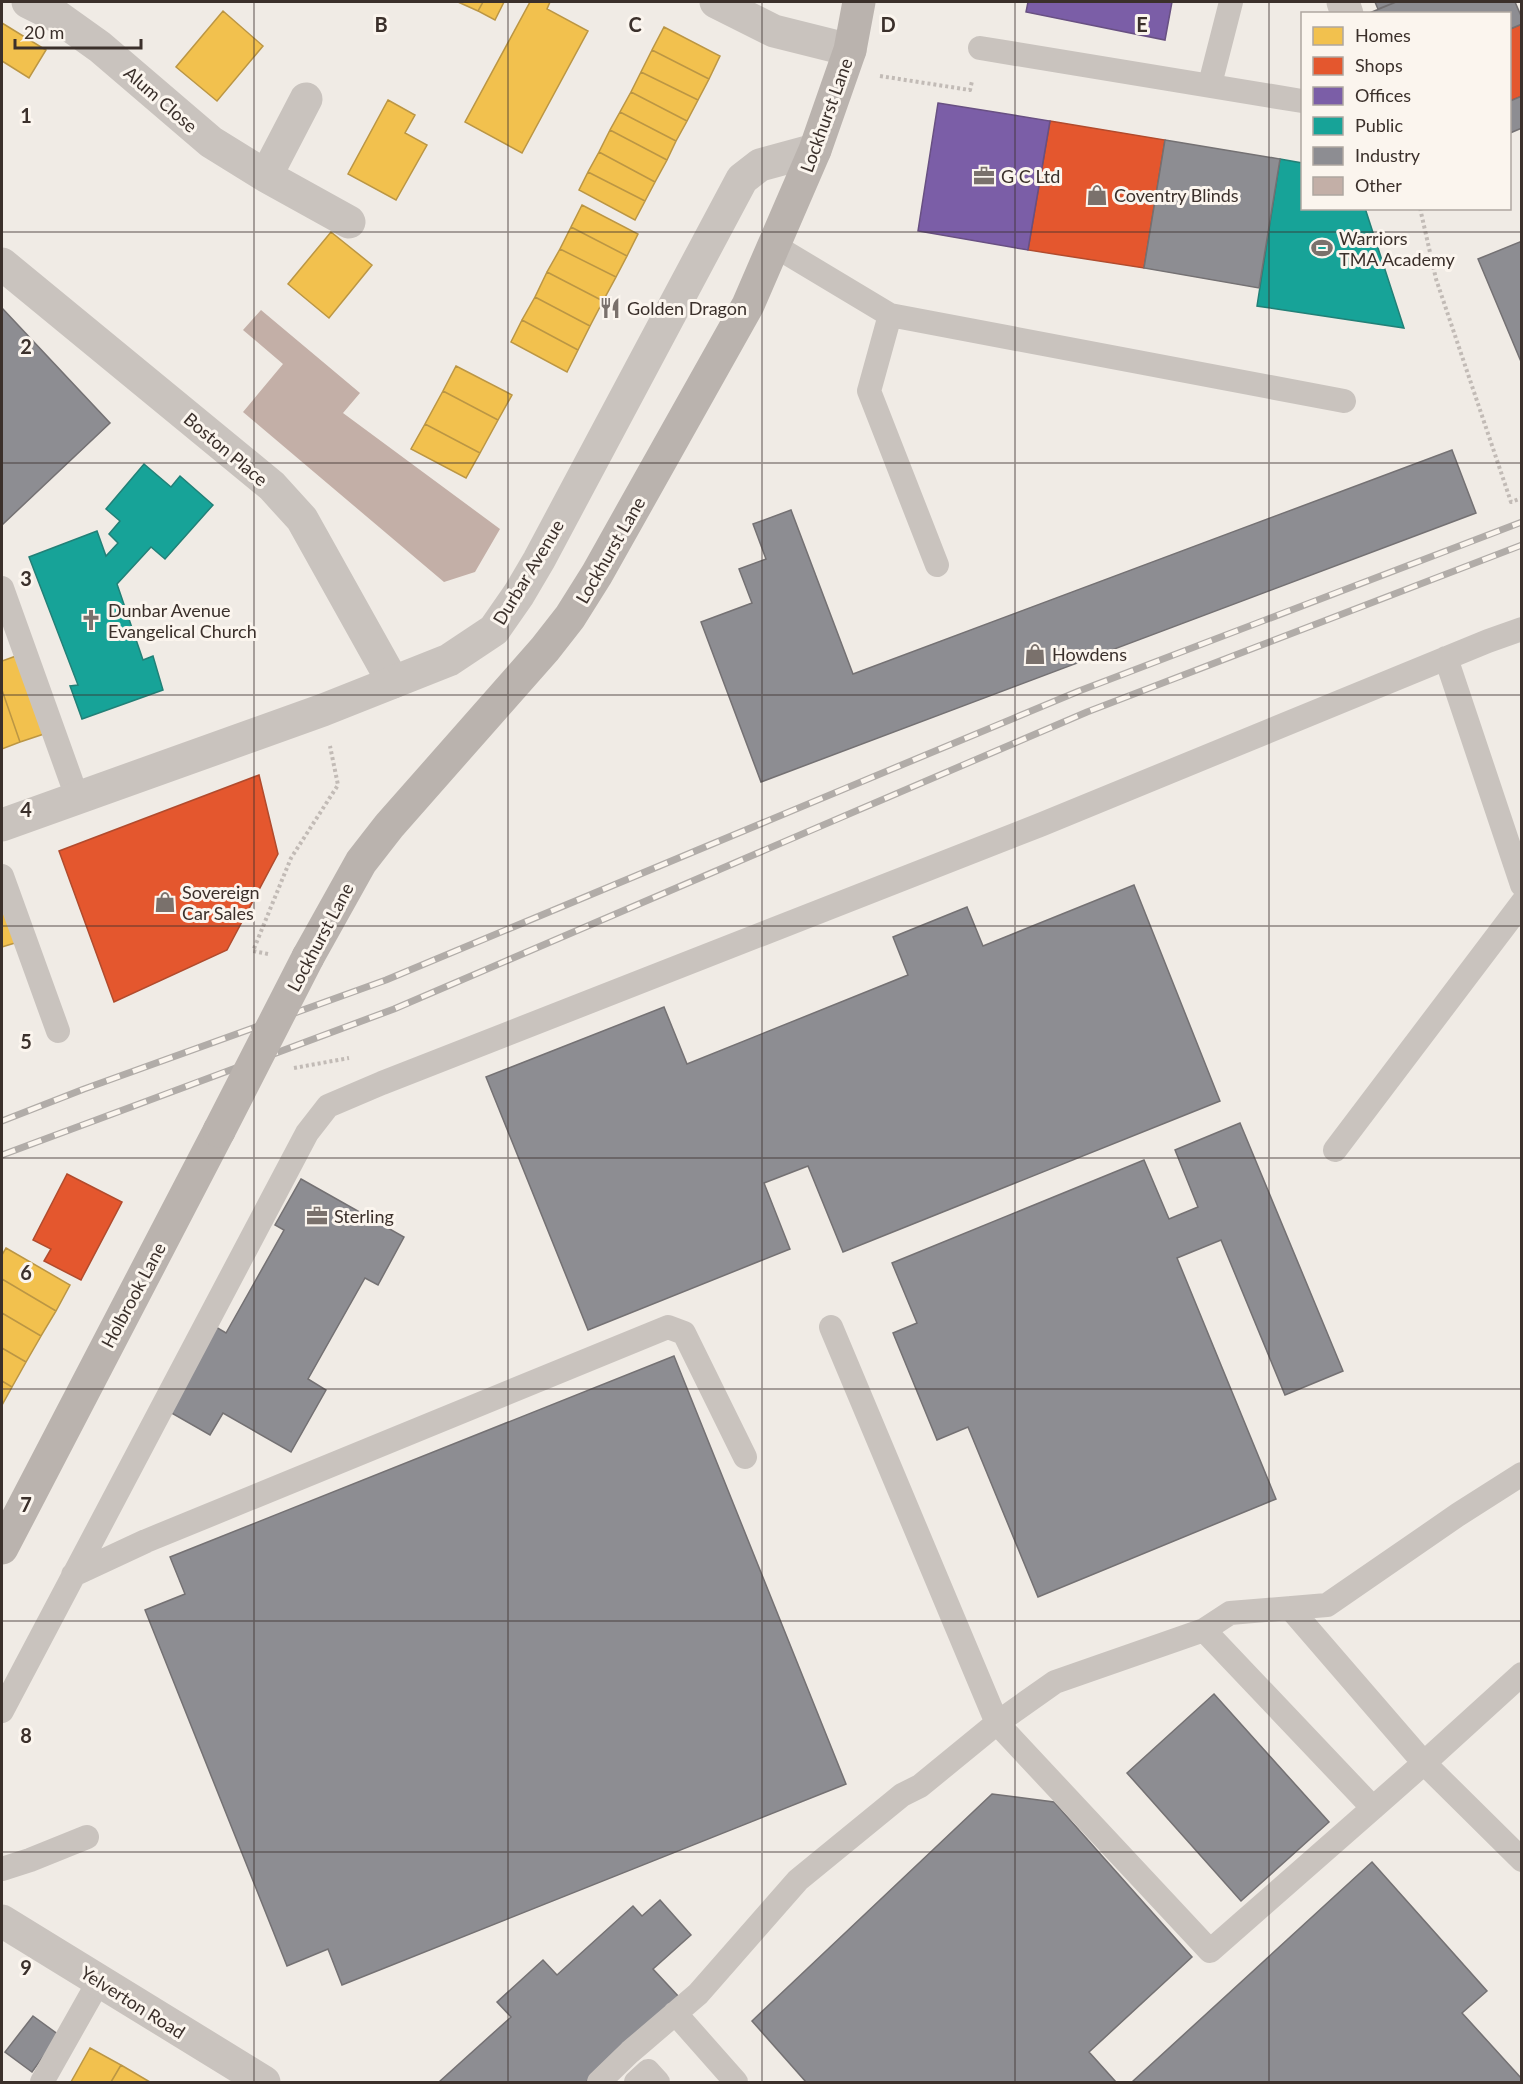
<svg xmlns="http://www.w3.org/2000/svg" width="1523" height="2084" font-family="Lato,sans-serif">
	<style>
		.homes { fill: #f2c14e; stroke: #bb9644; stroke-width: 1.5 }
		.shops { fill: #e4572e; stroke: #b14b2d; stroke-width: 1.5 }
		.offices { fill: #7b5ea7; stroke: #685082; stroke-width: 1.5 }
		.public { fill: #17a398; stroke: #228077; stroke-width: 1.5 }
		.industry { fill: #8d8d92; stroke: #747173; stroke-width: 1.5 }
		.building { fill: #c3afa7 }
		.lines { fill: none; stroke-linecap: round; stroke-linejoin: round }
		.path { stroke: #c2bbb6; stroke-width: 4; stroke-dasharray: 3 3; stroke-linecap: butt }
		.service { stroke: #c9c3be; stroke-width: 24 }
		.minor { stroke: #c9c3be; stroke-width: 33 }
		.tertiary { stroke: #c9c3be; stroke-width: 33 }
		.secondary { stroke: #bab3ae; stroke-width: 33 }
		.rail-casing { stroke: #b1aca8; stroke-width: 7 }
		.rail { stroke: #fbf5ee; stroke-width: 4.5; stroke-dasharray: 14; stroke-linecap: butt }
		.secondary-bridge { stroke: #bab3ae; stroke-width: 33 }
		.grid { fill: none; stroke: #3b302b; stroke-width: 1.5; stroke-opacity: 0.55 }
		.labels { text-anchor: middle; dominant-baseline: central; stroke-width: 6; stroke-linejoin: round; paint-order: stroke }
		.street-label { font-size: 18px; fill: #3b302b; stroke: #fbf5ee }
		.poi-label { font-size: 18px; fill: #3b302b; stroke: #fbf5ee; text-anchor: start }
		.grid-label { font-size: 20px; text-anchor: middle; font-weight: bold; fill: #3b302b; stroke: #fbf5ee; stroke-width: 6; stroke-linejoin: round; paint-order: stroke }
	</style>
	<rect width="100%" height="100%" fill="#f0ebe5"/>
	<!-- homes -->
	<path class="homes" d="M 458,2 L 483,2 L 478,11 Z
		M 483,2 L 504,2 L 495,20 L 478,11 Z
		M 530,2 L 550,2 L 547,9 L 588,31 L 522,153 L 465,122 Z
		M 223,11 L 263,46 L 217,101 L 176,67 Z
		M 2,23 L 46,50 L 29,78 L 2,61 Z
		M 664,27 L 720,56 L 709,79 L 652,50 Z
		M 652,50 L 709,79 L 698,100 L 641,72 Z
		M 641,72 L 698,100 L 687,121 L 631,92 Z
		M 631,92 L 687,121 L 676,141 L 620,112 Z
		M 388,100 L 415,115 L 405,133 L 427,145 L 396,200 L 348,174 Z
		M 620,112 L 676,141 L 667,160 L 610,130 Z
		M 610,130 L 667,160 L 655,182 L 599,152 Z
		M 599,152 L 655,182 L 645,201 L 588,172 Z
		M 588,172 L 645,201 L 635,220 L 579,190 Z
		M 582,205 L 638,234 L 627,256 L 571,227 Z
		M 571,227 L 627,256 L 616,277 L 560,249 Z
		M 331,232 L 372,265 L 329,318 L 288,284 Z
		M 560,249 L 616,277 L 603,301 L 547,272 Z
		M 547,272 L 603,301 L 590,326 L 535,297 Z
		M 535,297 L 590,326 L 578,350 L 522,320 Z
		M 522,320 L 578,350 L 567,372 L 511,342 Z
		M 456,366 L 512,395 L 498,420 L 443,391 Z
		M 443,391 L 498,420 L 480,453 L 425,424 Z
		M 425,424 L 480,453 L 466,478 L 411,449 Z
		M 16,656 L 44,734 L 20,742 L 2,690 L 2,661 Z
		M 2,690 L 20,742 L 2,749 Z
		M 2,906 L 15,943 L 2,947 Z
		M 6,1248 L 70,1285 L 56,1311 L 2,1279 L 2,1255 Z
		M 2,1279 L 56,1311 L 41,1336 L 2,1313 Z
		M 2,1313 L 41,1336 L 26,1362 L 2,1348 Z
		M 2,1348 L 26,1362 L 12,1387 L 2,1381 Z
		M 2,1381 L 12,1387 L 2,1405 Z
		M 90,2048 L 121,2065 L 111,2082 L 71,2082 Z
		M 121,2065 L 150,2082 L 111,2082 Z"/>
	<!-- shops -->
	<path class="shops" d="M 1522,24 L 1522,96 L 1510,101 L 1510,29 Z
		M 1050,121 L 1165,140 L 1144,268 L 1028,250 Z
		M 259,775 L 278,854 L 227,950 L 114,1002 L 59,851 Z
		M 67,1174 L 122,1202 L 81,1280 L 44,1261 L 51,1249 L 33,1240 Z"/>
	<!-- offices -->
	<path class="offices" d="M 1028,2 L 1172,2 L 1165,40 L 1026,12 Z
		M 938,103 L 1050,121 L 1028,250 L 918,231 Z"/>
	<!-- public -->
	<path class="public" d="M 1280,159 L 1302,163 L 1302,208 L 1365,208 L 1404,328 L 1257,306 Z
		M 144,464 L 171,487 L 180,476 L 213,505 L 165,559 L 151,547 L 117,584 L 143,660 L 153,656 L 163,690 L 82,719 L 70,686 L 78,685 L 29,557 L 97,531 L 106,556 L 118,543 L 109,534 L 120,521 L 106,509 Z"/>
	<!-- industry -->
	<path class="industry" d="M 1375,2 L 1396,2 L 1378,9 Z
		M 1396,2 L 1515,2 L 1522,18 L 1522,24 L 1510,29 L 1510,14 L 1367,14 Z
		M 1522,96 L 1522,128 L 1510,133 L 1510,101 Z
		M 1165,140 L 1280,159 L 1259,288 L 1144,268 Z
		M 1522,241 L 1522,364 L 1478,259 Z
		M 2,308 L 110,423 L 2,525 Z
		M 1452,450 L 1476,513 L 761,782 L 701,622 L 752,603 L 739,569 L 766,559 L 753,524 L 791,510 L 853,674 Z
		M 1134,885 L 1220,1101 L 843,1252 L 808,1166 L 764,1183 L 790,1249 L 588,1330 L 486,1077 L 664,1007 L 687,1064 L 908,975 L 893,937 L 967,907 L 983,946 Z
		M 1240,1123 L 1343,1371 L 1285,1395 L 1221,1240 L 1177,1258 L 1276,1499 L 1038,1597 L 968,1427 L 937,1440 L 893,1333 L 917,1323 L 892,1263 L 1144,1160 L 1169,1219 L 1198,1207 L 1175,1150 Z
		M 301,1179 L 404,1237 L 378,1285 L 365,1278 L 308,1379 L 326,1390 L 291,1452 L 223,1413 L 210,1435 L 168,1411 L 216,1327 L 226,1333 L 284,1230 L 275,1225 Z
		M 674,1356 L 846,1784 L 342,1985 L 328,1949 L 287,1966 L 145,1610 L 185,1594 L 170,1557 Z
		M 1214,1694 L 1329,1822 L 1241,1901 L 1127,1773 Z
		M 992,1794 L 1054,1802 L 1192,1957 L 1089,2052 L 1116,2082 L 806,2082 L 752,2021 Z
		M 1372,1862 L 1487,1991 L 1462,2013 L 1522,2079 L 1522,2082 L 1132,2082 Z
		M 660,1900 L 691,1935 L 653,1969 L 679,1997 L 586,2082 L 439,2082 L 511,2017 L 497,2002 L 543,1960 L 557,1975 L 633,1906 L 642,1916 Z
		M 33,2016 L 59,2035 L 32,2072 L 5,2052 Z"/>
	<!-- building -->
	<path class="building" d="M 261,310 L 360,393 L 343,413 L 500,529 L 475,572 L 444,582 L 243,412 L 283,364 L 243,330 Z"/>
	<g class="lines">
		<!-- path -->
		<path class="path" d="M 880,76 L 970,90 L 972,81
			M 1420,208 L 1436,279 L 1511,502 L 1522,498
			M 268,954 L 253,951 L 291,858 L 338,785 L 330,746
			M 294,1068 L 349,1058"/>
		<!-- service -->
		<path class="service" d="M 980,48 L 1302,101
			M 1210,84 L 1231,2
			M 775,246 L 890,315 L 1344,401
			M 890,315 L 869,391 L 937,565
			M 2,588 L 77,797
			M 1446,658 L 1522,885
			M 2,876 L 58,1031
			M 1335,1150 L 1522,903
			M 73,1575 L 146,1541 L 668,1327 L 684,1333 L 745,1457
			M 1290,1608 L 1424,1763 L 1522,1674
			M 1204,1630 L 1230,1613 L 1327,1605 L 1459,1514 L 1522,1474
			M 2,1711 L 307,1133 L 328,1106 L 382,1083 L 1040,825 L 1488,641 L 1522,629
			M 1373,1808 L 1424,1763 L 1522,1860
			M 2,1869 L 30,1860 L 87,1837
			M 675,2013 L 736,2082
			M 42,2082 L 99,1981
			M 599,2082 L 630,2052 L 698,1994 L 798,1880 L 902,1795 L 920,1786 L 997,1723 L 1055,1682 L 1204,1630 L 1373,1808 L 1210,1951 L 997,1723 L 831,1327
			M 636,2082 L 648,2071 L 658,2082"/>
		<!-- minor -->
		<path class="minor" d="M 28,2 L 58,17 L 100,47 L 211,142 L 266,176 L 349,222
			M 716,2 L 774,31 L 850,50
			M 1343,2 L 1347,14
			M 266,176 L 306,99
			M 2,264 L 272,486 L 302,519 L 393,682
			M 2,1921 L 264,2082"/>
		<!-- tertiary -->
		<path class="tertiary" d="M 2,825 L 323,710 L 449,660 L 494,630 L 519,594 L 539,560 L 742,179 L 760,165 L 815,150"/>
		<!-- secondary -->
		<path class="secondary" d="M 308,957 L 361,862 L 389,826 L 545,649 L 570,617 L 597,574 L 748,305 L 815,150 L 850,50 L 859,2
			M 2,1548 L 219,1131"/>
		<defs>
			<path id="rail" d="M 2,1121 L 84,1089 L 386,980 L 1079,691 L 1522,522
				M 2,1155 L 394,1009 L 1087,712 L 1522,545"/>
		</defs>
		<!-- rail casing -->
		<use href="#rail" class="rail-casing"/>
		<!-- rail -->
		<use href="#rail" class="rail"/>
		<!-- secondary-bridge -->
		<path class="secondary-bridge" d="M 219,1131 L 308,957"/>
	</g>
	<!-- grid -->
	<path class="grid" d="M 254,2 L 254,2082M 508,2 L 508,2082M 762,2 L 762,2082M 1015,2 L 1015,2082M 1269,2 L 1269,2082M 2,232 L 1522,232M 2,463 L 1522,463M 2,695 L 1522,695M 2,926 L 1522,926M 2,1158 L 1522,1158M 2,1389 L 1522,1389M 2,1621 L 1522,1621M 2,1852 L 1522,1852"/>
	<!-- icons -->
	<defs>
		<symbol id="office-bare" viewBox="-9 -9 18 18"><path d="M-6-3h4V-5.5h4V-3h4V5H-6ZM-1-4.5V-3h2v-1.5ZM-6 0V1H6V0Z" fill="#7a716c" stroke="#fbf5ee" stroke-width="2.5" paint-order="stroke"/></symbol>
		<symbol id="shop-bare" viewBox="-9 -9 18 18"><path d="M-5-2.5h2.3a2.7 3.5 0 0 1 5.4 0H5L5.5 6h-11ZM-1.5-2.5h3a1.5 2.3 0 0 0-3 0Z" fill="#7a716c" stroke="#fbf5ee" stroke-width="2.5" paint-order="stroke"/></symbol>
		<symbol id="stadium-bare" viewBox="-9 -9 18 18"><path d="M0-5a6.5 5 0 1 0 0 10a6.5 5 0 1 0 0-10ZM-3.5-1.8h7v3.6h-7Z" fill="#7a716c" stroke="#fbf5ee" stroke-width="2.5" paint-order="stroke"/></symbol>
		<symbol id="restaurant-bare" viewBox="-9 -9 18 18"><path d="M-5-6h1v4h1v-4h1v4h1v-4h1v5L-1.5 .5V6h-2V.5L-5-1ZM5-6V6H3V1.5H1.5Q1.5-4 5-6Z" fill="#7a716c" stroke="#fbf5ee" stroke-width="2.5" paint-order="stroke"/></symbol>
		<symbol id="church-bare" viewBox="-9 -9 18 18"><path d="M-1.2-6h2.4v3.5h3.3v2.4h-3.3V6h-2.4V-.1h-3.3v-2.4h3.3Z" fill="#7a716c" stroke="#fbf5ee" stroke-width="2.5" paint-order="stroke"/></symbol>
	</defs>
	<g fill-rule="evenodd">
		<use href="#office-bare" x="969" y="161" width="30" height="30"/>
		<use href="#shop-bare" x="1082" y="180" width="30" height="30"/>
		<use href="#stadium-bare" x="1307" y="233" width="30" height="30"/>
		<use href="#restaurant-bare" x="595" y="293" width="30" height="30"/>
		<use href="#church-bare" x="76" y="605" width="30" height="30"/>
		<use href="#shop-bare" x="1020" y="639" width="30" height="30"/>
		<use href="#shop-bare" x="150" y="887" width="30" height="30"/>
		<use href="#office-bare" x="302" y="1201" width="30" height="30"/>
	</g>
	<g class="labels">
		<!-- street labels -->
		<g class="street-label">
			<text transform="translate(161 99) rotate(41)">Alum Close</text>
			<text transform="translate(826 115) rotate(-70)">Lockhurst Lane</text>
			<text transform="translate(226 449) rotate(40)">Boston Place</text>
			<text transform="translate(610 550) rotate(-60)">Lockhurst Lane</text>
			<text transform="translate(528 572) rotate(-59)">Durbar Avenue</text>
			<text transform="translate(320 937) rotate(-62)">Lockhurst Lane</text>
			<text transform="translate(133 1295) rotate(-62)">Holbrook Lane</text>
			<text transform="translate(133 2002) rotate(32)">Yelverton Road</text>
		</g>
		<!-- poi labels -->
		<g class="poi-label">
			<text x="1001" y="176">G C Ltd</text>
			<text x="1114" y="195">Coventry Blinds</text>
			<text x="1339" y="238">Warriors<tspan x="1339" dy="21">TMA Academy</tspan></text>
			<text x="627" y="308">Golden Dragon</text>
			<text x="108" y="610">Dunbar Avenue<tspan x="108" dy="21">Evangelical Church</tspan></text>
			<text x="1052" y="654">Howdens</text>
			<text x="182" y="892">Sovereign<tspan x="182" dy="21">Car Sales</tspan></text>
			<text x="334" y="1216">Sterling</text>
		</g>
	</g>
	<g class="grid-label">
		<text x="381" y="32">B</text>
		<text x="635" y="32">C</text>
		<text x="888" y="32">D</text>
		<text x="1142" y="32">E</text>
		<text x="26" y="123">1</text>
		<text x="26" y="354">2</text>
		<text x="26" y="586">3</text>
		<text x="26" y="817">4</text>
		<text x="26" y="1049">5</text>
		<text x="26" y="1280">6</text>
		<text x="26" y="1512">7</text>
		<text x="26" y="1743">8</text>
		<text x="26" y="1975">9</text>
	</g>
	<!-- border -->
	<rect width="1523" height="2084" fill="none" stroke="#3b302b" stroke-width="6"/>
	<!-- legend -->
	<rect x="1301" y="12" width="210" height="198" fill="#fbf5ee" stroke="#aea6a0" stroke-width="1.5"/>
	<rect x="1313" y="27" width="30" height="18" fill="#f2c14e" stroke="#aea6a0" stroke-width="1.5"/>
	<text x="1355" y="42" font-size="18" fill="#3b302b">Homes</text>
	<rect x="1313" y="57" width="30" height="18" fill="#e4572e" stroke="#aea6a0" stroke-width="1.5"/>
	<text x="1355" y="72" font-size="18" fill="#3b302b">Shops</text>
	<rect x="1313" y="87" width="30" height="18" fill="#7b5ea7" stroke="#aea6a0" stroke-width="1.5"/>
	<text x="1355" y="102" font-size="18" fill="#3b302b">Offices</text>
	<rect x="1313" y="117" width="30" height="18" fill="#17a398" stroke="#aea6a0" stroke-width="1.5"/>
	<text x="1355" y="132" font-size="18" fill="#3b302b">Public</text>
	<rect x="1313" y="147" width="30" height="18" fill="#8d8d92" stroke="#aea6a0" stroke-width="1.5"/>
	<text x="1355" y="162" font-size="18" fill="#3b302b">Industry</text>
	<rect x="1313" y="177" width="30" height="18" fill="#c3afa7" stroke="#aea6a0" stroke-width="1.5"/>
	<text x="1355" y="192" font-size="18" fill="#3b302b">Other</text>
	<!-- scale -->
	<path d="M15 39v9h126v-9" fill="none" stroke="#3b302b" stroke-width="3"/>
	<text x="24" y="39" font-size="18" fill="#3b302b" stroke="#fbf5ee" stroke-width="4.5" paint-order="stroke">20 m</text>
</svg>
